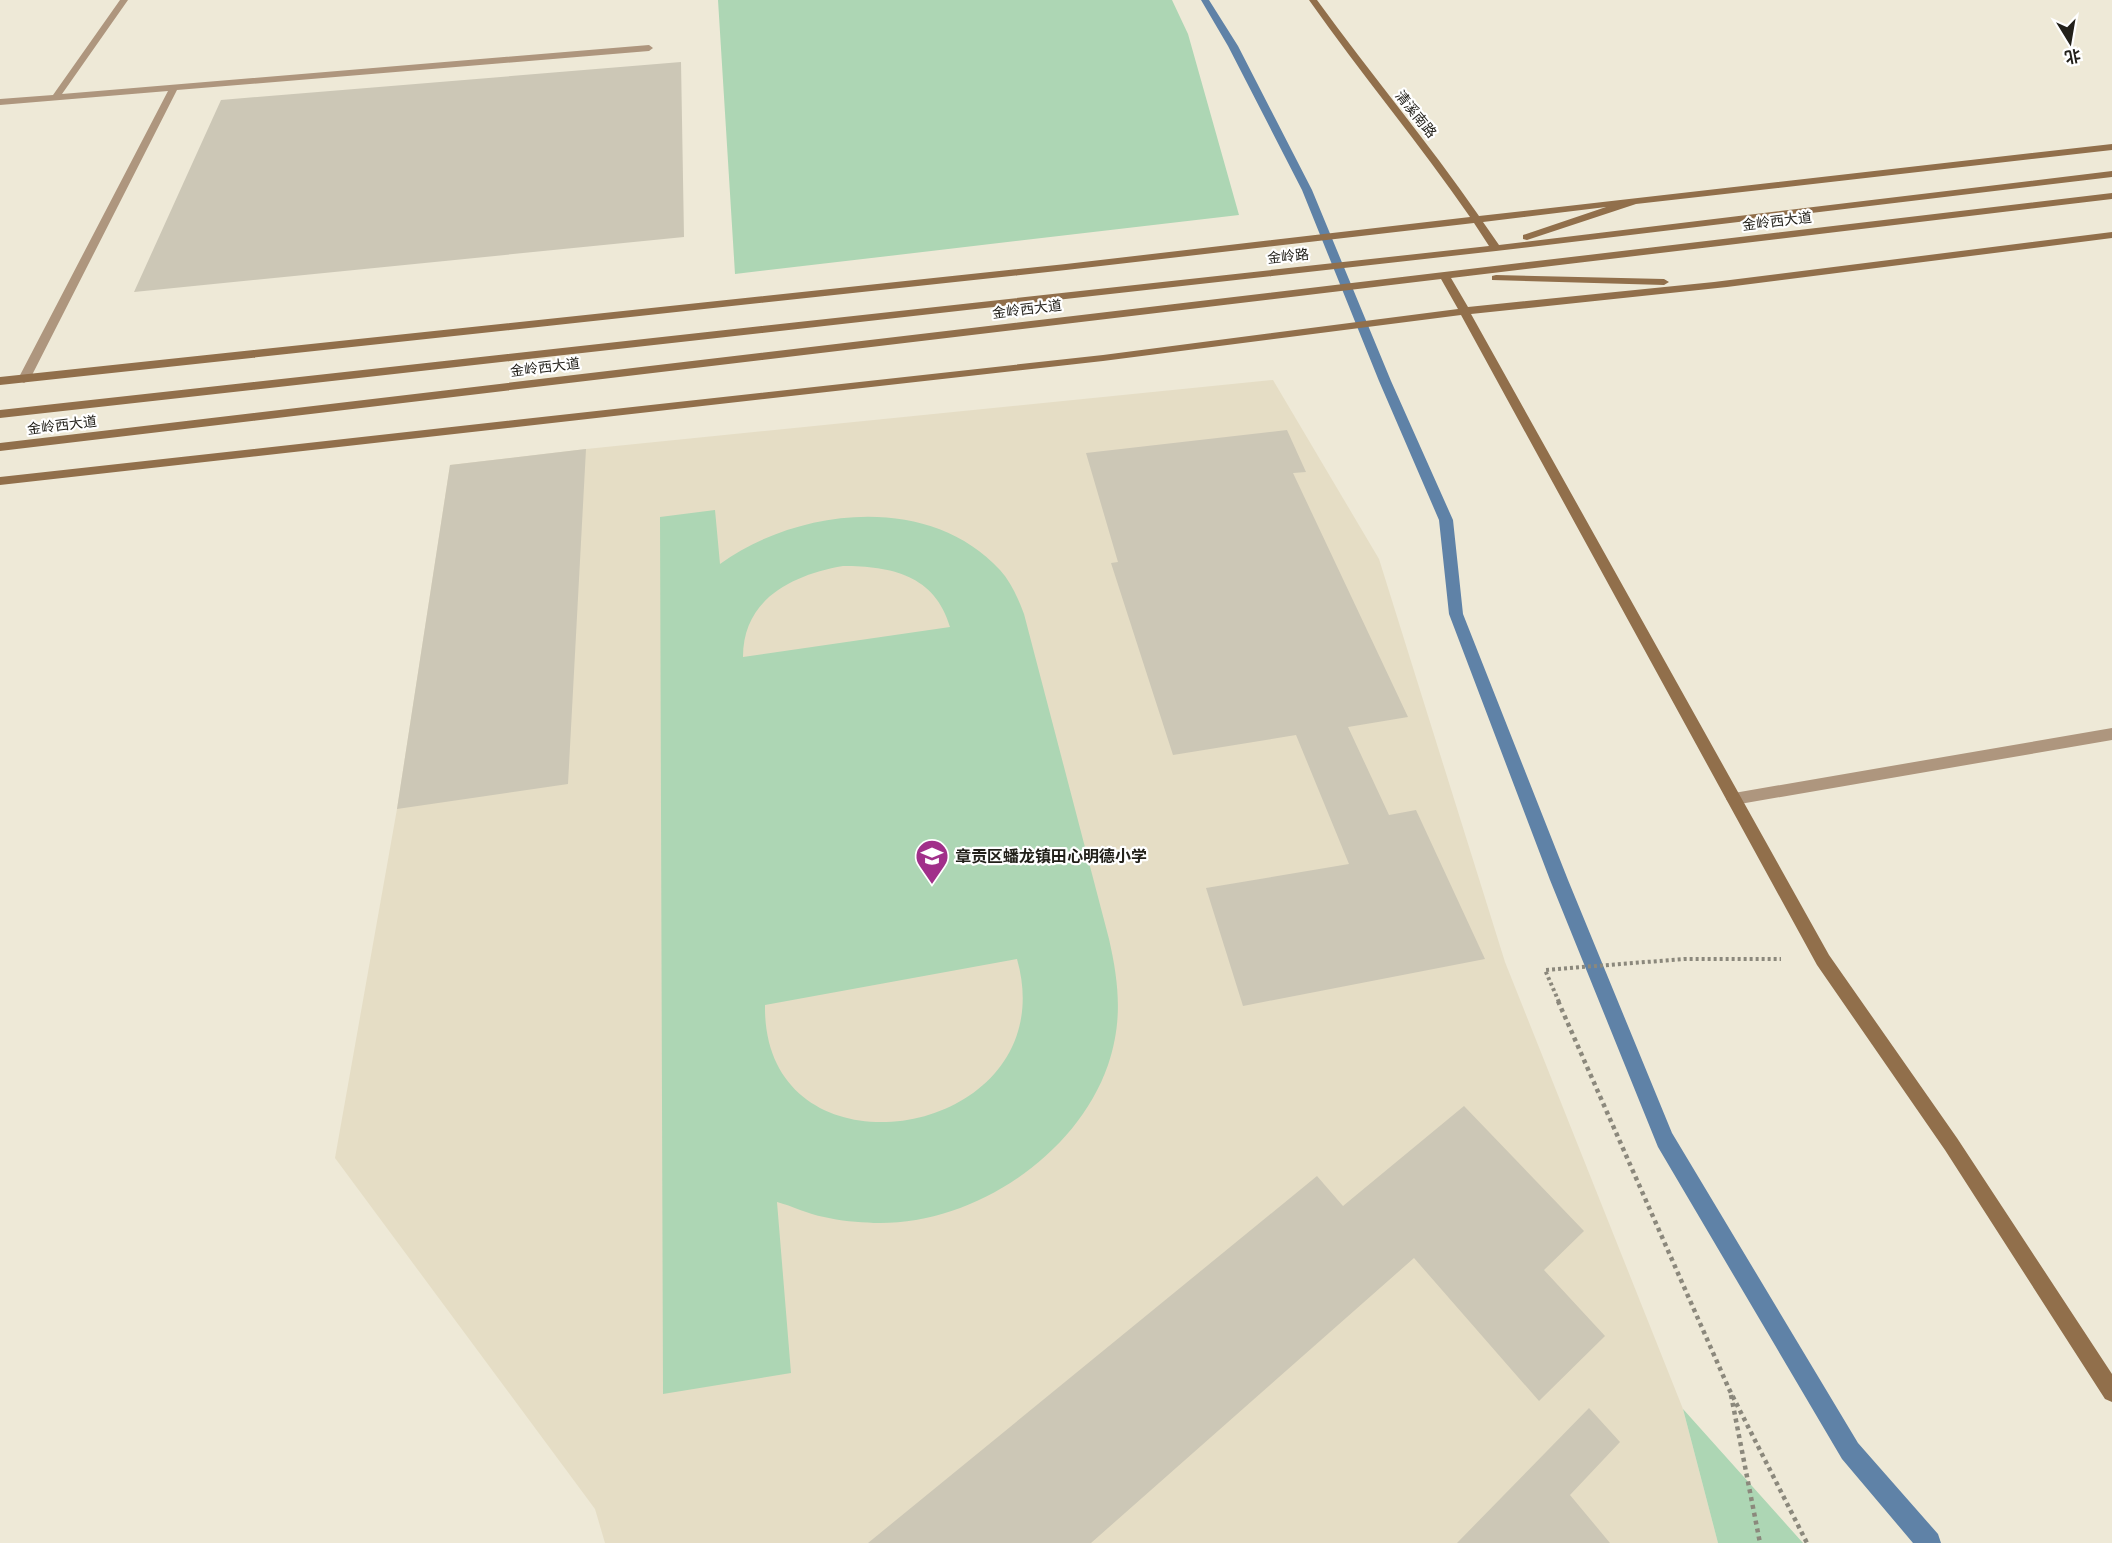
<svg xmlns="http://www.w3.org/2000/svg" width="2112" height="1543" font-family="'IBM Plex Sans','Noto Sans SC',sans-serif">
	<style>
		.built { fill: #e5ddc5 }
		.green { fill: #add6b4; fill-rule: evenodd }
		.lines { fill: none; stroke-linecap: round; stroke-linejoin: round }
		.stream { fill: #5f82a7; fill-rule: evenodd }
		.building { fill: #ccc7b6 }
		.path-far1 { stroke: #8b887c; stroke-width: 4; stroke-dasharray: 3 3; stroke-linecap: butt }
		.path { stroke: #8b887c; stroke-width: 4.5; stroke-dasharray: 4 4; stroke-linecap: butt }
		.street { fill: #ae967e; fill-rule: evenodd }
		.secondary { fill: #916f4b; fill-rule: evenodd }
		.labels { text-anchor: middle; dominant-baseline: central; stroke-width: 4.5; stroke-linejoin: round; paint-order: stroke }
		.far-street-label { font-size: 14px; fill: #22201a; stroke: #fff }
		.poi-label { font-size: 16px; font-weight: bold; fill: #22201a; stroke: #fff; text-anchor: start }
	</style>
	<rect width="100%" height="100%" fill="#eee9d7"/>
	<!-- built -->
	<path class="built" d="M 1273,380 L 1379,559 L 1505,962 L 1683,1409 L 1718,1543 L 605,1543 L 595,1509 L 335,1158 L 397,809 L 450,465 L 586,449 Z"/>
	<!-- green -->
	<path class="green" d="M 718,0 L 1172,0 L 1188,34 L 1239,215 L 735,274 Z
		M 715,510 L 720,564 C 797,508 929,492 1000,570 C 1011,582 1018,598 1024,614 L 1109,939 C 1119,983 1123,1021 1108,1065 C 1076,1157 971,1226 874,1223 C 858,1222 840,1221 824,1217 C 808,1214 792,1206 777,1202 L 791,1373 L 663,1394 L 660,517 ZM 843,566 C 891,566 935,575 950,627 L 743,657 C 743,599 792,575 843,566 ZM 1017,959 C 1068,1139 762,1192 765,1005 Z
		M 1683,1409 L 1803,1543 L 1718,1543 Z"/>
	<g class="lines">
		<!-- stream -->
		<path class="stream" d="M 1201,0 L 1209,0 L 1238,46 L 1312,190 L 1391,381 L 1453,520 L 1463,614 L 1568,880 L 1672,1133 L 1858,1443 L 1938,1534 L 1941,1543 L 1913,1543 L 1842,1459 L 1658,1147 L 1550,880 L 1449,614 L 1439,520 L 1379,381 L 1302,190 L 1228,46 Z"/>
	</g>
	<!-- building -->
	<path class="building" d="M 681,62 L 684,237 L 134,292 L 221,100 Z
		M 1287,430 L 1306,472 L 1293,473 L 1408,717 L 1348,727 L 1389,815 L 1416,810 L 1485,959 L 1243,1006 L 1206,888 L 1349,864 L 1296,735 L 1173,755 L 1111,563 L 1118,562 L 1086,453 Z
		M 586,449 L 568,784 L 397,809 L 450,465 Z
		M 1464,1106 L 1584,1231 L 1544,1270 L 1605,1336 L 1539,1401 L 1414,1258 L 1091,1543 L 868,1543 L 1317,1176 L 1343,1206 Z
		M 1589,1408 L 1620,1442 L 1570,1495 L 1610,1543 L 1457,1543 Z"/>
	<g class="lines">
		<!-- path-far1 -->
		<path class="path-far1" d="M 1559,1002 L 1545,970 L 1684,959 L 1781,959"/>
		<!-- path -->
		<path class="path" d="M 1558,1001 L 1729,1389 L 1807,1543
			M 1731,1395 L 1760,1543"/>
		<!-- street -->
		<path class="street" d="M 120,0 L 128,0 L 62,94 L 649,45 L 653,48 L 649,51 L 177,90 L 30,379 L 24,383 L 20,381 L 18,379 L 168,91 L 0,105 L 0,99 L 53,95 Z
			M 2112,728 L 2112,740 L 1734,805 L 1729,803 L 1726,799 L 1729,795 L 1734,793 Z"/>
		<!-- secondary -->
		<path class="secondary" d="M 1309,0 L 1317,0 C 1370,73 1428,142 1479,216 L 2112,144 L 2112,150 L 1636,204 L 1527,240 L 1523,239 L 1523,235 L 1606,207 L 1483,222 L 1499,245 L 2112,171 L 2112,177 L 1496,251 L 0,418 L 0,410 L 1489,246 L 1474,223 L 1066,270 L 0,385 L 0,377 L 1066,264 L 1470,217 C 1419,143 1361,74 1309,0 Z
			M 2112,193 L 2112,199 L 1451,278 L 1468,307 L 1714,282 L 2112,232 L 2112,238 L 1727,287 L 1471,314 L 1829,955 L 1957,1138 L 2112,1374 L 2112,1402 L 2105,1399 L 1945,1150 L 1817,965 L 1461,315 L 1103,361 L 0,485 L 0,477 L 1103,355 L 1458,309 L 1441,279 L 0,451 L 0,443 Z
			M 1496,275 L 1664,279 L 1669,282 L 1664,285 L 1492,280 L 1492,276 Z"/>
	</g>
	<!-- icons -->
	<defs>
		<symbol id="school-pin" viewBox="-11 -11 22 30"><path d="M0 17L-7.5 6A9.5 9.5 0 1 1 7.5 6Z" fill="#a12f8a" stroke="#fff"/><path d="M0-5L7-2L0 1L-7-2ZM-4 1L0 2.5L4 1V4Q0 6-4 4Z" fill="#fff"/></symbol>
	</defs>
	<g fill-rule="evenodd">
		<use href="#school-pin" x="913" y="837" width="38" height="52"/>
	</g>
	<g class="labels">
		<!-- far-street labels -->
		<g class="far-street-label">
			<text transform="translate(1416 114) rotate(51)">清溪南路</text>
			<text transform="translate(1777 221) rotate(-7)">金岭西大道</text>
			<text transform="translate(1288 256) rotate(-6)">金岭路</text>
			<text transform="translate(1027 309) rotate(-7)">金岭西大道</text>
			<text transform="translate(545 367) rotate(-7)">金岭西大道</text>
			<text transform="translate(62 425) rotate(-7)">金岭西大道</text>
		</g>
		<!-- poi labels -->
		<g class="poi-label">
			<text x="955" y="856">章贡区蟠龙镇田心明德小学</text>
		</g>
	</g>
	<!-- north arrow -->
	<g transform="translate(2070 42) rotate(169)" stroke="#ffffff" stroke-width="4.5" paint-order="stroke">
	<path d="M0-4.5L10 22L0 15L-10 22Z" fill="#22201a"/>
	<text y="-9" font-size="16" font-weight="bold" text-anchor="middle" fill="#22201a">北</text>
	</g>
</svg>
